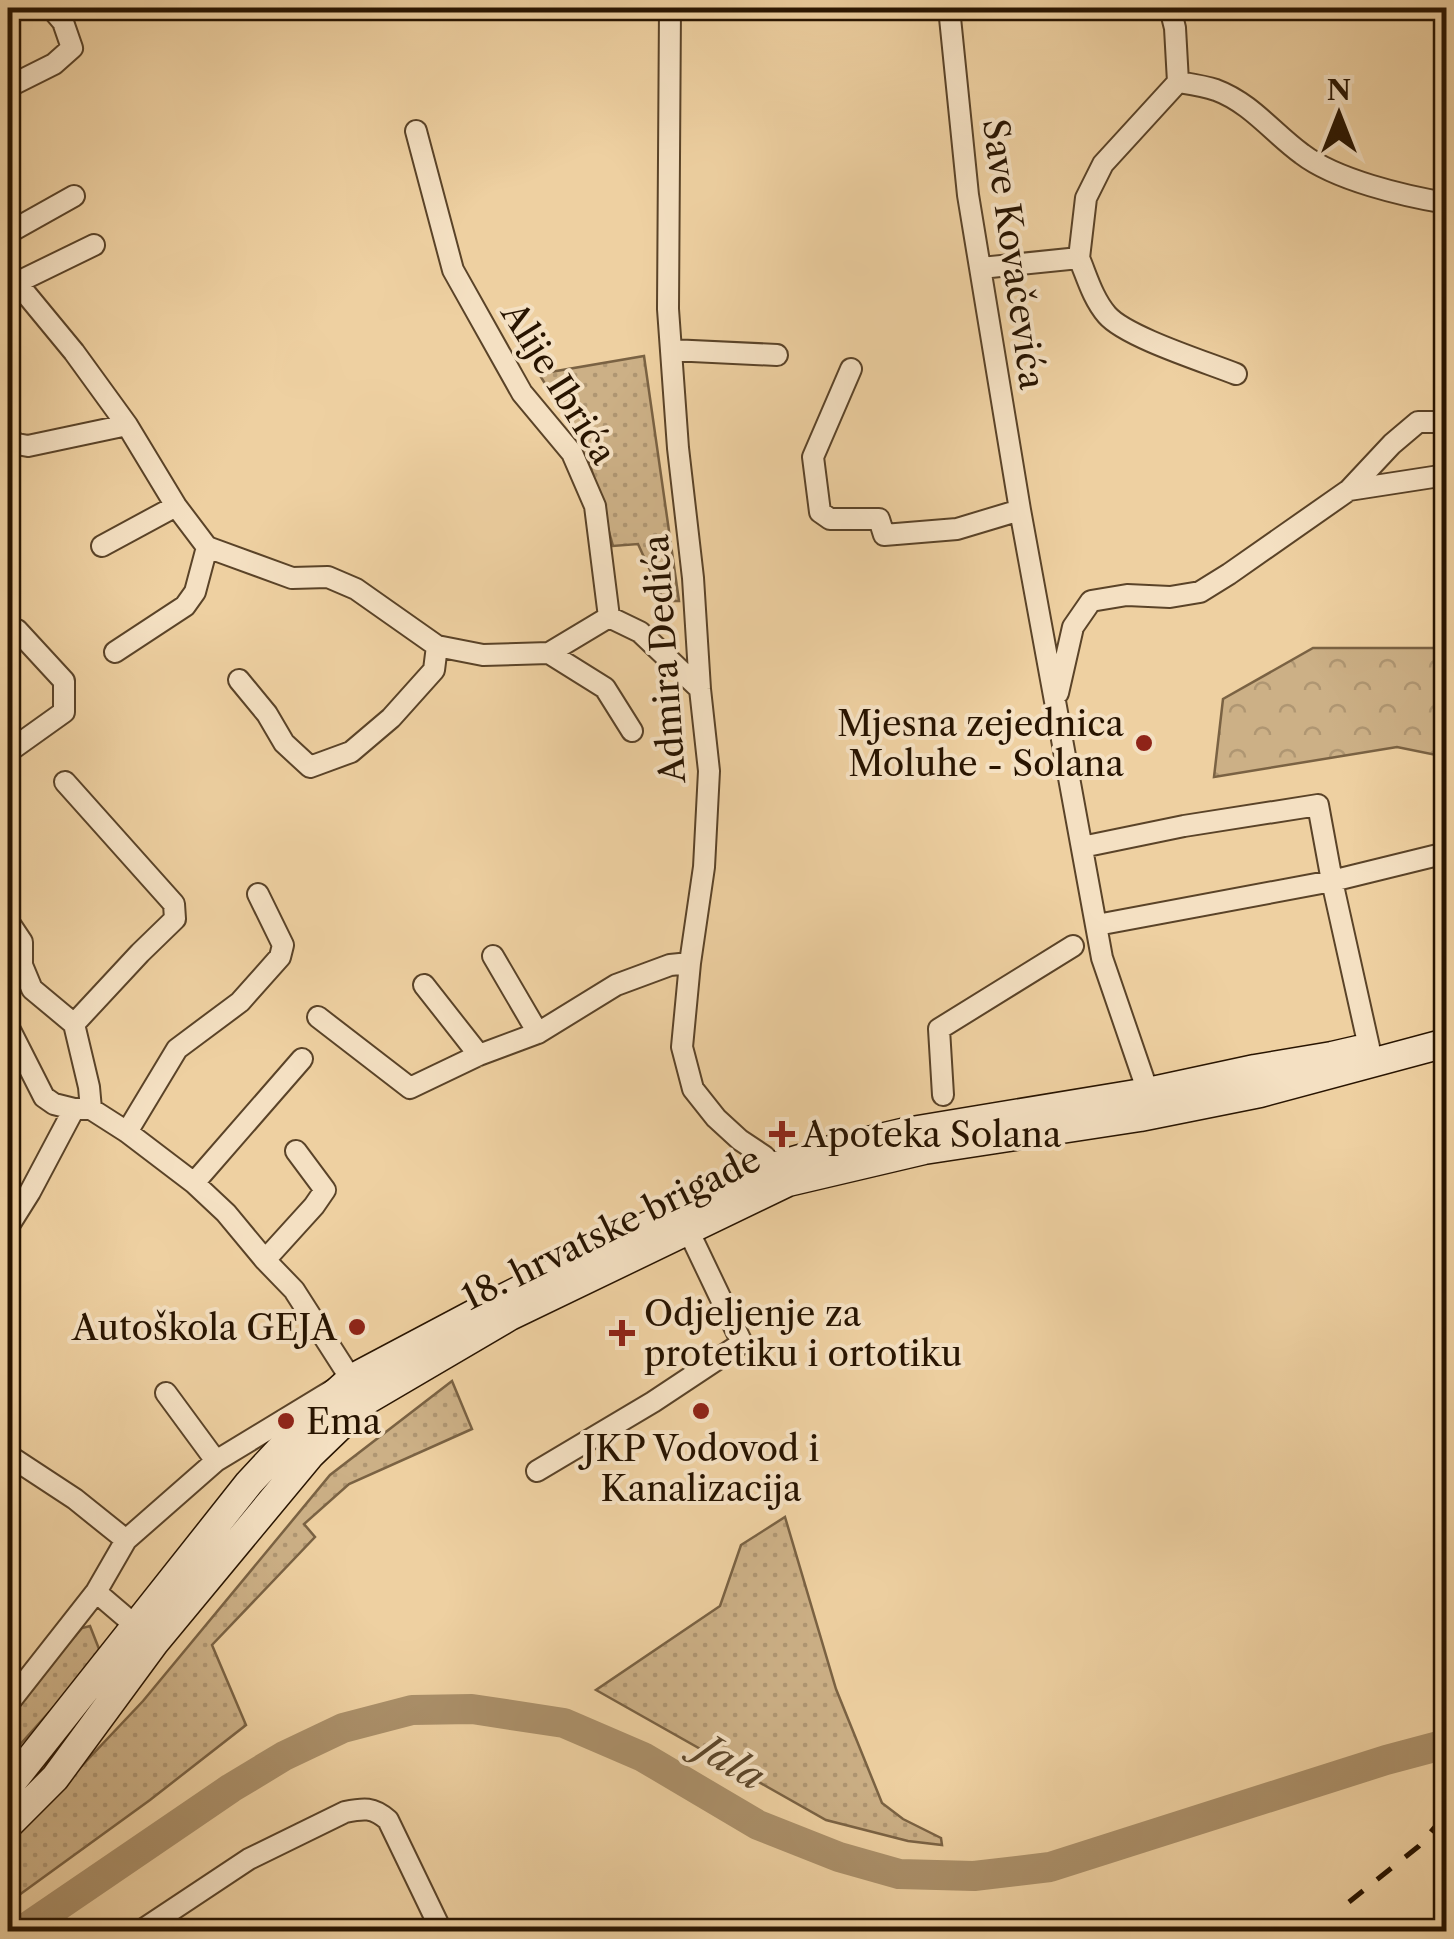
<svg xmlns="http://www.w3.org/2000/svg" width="1454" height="1939" font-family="'Libre Caslon Text',serif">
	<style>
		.grass { fill: url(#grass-dots); stroke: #7a6243; stroke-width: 2.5 }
		.forest { fill: url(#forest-crowns); stroke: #7a6243; stroke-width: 2.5 }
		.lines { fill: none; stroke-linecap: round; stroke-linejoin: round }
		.river { stroke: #ab906a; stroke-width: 30 }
		.street-casing { stroke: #5a4328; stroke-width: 24 }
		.secondary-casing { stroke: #281400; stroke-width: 31 }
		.street { stroke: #f4e0c2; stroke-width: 20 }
		.secondary { stroke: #f4e0c2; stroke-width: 28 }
		.rail { stroke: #281400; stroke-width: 5; stroke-dasharray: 18 18; stroke-linecap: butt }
		.poi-dot { fill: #8f2418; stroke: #f4e0c2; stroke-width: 4 }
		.labels { text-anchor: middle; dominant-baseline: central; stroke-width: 8; stroke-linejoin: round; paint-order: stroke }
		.street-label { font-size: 35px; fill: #281400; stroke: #f4e0c2 }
		.poi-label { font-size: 35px; fill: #281400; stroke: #f4e0c2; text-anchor: start }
		.water-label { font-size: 38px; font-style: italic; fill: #5c462a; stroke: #f4e0c2 }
	</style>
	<defs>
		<pattern id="grass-dots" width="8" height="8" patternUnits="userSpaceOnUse" patternTransform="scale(2.5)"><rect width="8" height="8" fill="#ccb086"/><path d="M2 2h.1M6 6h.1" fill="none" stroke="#af9672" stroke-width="1.8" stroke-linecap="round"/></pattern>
		<pattern id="forest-crowns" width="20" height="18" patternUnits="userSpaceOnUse" patternTransform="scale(2.5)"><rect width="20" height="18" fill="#ccb086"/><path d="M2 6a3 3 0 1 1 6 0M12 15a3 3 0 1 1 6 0" fill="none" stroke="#af9672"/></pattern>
	</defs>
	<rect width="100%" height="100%" fill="#eed0a1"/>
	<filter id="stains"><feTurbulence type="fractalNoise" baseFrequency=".002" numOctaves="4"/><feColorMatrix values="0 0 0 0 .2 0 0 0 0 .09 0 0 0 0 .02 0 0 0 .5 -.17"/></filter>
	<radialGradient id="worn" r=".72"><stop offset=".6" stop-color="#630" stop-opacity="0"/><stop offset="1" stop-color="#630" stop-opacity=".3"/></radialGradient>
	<!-- grass -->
	<path class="grass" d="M 644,356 L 679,601 L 664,601 L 638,544 L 613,546 L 586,450 L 539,374 Z
		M 452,1381 L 472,1429 L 349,1484 L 304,1524 L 315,1537 L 212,1645 L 246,1725 L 150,1800 L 8,1903 L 8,1832 L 42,1808 L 143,1701 L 330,1475 Z
		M 785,1517 L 836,1689 L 882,1803 L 903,1819 L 941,1838 L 942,1845 L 908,1841 L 826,1820 L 596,1690 L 720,1606 L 741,1545 Z
		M 90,1626 L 101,1654 L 8,1758 L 8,1714 L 82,1628 Z"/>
	<!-- forest -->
	<path class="forest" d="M 1313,648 L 1446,648 L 1446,757 L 1397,747 L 1214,777 L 1223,699 Z"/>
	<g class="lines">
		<!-- river -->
		<path class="river" d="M 20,1932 L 231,1788 L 284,1756 L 343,1728 L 412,1710 L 472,1709 L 564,1723 L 643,1757 L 758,1825 L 839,1857 L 899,1874 L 974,1876 L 1050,1867 L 1386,1760 L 1446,1744"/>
		<defs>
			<path id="street" d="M 670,8 L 668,309 L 678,448 L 693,578 L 700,689 L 709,771 L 704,867 L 690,963 L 682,1047 L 693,1089 L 716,1118 L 740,1140 L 764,1156 L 783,1176
				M 949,8 L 968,195 L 1020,510 L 1102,958 L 1148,1092
				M 1170,8 L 1175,28 L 1178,82
				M 8,87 L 54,64 L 72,48 L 63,22 L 51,8
				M 416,131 L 453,270 L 522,393 L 572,453 L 595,506 L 609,617
				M 8,233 L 74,196
				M 1079,258 C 1087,277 1093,299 1107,315 C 1126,337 1206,362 1236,374
				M 981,268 L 1079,258 L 1086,198 L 1103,164 L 1178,82 C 1190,84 1204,86 1216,90 C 1251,103 1273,133 1302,154 C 1336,180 1404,196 1446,203
				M 8,272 L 74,352 L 127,425 L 176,506 L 207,547 L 292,578 L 328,577 L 356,589 L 437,646 L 483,655 L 549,653 L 609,617 L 640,632 L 700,689
				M 16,283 L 94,245
				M 671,350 L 777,355
				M 851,369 L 813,457 L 820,512 L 830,519 L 879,519 L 884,535 L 957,529 L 1020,510
				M 8,438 L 17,444 L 28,446 L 127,425
				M 1349,490 L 1392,444 L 1418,422 L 1446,422
				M 102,546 L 176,506
				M 8,637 L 17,630 L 64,681 L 64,712 L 8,752
				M 115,652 L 185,606 L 195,592 L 207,547
				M 549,653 L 605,688 L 632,731
				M 239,680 L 267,714 L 284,743 L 310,767 L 351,752 L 391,718 L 434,670 L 437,646
				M 1058,693 L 1073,627 L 1091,601 L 1127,595 L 1170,597 L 1200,592 L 1229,574 L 1349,490 L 1446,475
				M 65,782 L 174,904 L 175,919 L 140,953 L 74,1024
				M 1082,847 L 1184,826 L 1318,805 L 1332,881 L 1369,1047
				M 8,921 L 22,942 L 22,965 L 32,989 L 74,1024 L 89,1087 L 91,1109
				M 1097,925 L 1332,881 L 1446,853
				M 493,956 L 538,1033
				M 424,985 L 479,1055
				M 318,1017 L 410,1088 L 479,1055 L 538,1033 L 616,985 L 670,965 L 690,963
				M 8,1026 L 44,1097 L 54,1104 L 74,1109 L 91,1109 L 127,1132 L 194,1183 L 226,1213 L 265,1260 L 294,1290 L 351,1379 L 216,1461 L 126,1540 L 96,1592 L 8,1704
				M 943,1095 L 939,1029 L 1073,946
				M 127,1132 L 177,1049 L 240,1002 L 280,957 L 283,945 L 258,894
				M 194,1183 L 302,1059
				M 8,1227 L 30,1192 L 74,1109
				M 265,1260 L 314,1206 L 325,1190 L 296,1151
				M 166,1393 L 216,1461
				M 8,1455 L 75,1499 L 126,1540
				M 537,1471 L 653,1402 L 742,1343 L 688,1230
				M 96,1592 L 144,1633
				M 139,1932 L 249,1859 L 345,1812 C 364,1808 373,1807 388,1820 L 442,1932"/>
			<path id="secondary" d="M 8,1787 L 249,1483 L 319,1408 L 351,1379 L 502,1299 L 671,1214 L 776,1166 L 838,1148 L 906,1132 L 1148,1092 L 1255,1069 L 1332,1056 L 1358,1050
				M 8,1825 L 55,1778 L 155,1642 L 310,1455 L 367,1400 L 510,1316 L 788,1182 L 924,1150 L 1140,1117 L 1260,1093 L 1446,1043"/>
		</defs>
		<!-- street casing -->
		<use href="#street" class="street-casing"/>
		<!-- secondary casing -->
		<use href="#secondary" class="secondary-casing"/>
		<!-- street -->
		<use href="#street" class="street"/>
		<!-- secondary -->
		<use href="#secondary" class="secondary"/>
		<!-- rail -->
		<path class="rail" d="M 1349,1902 L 1419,1846 L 1446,1814"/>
	</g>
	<!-- markers -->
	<g class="poi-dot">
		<circle cx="1144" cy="743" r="10"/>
		<path d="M777 1119h10v10h10v10h-10v10h-10v-10h-10v-10h10z"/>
		<circle cx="357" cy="1327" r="10"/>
		<path d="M617 1318h10v10h10v10h-10v10h-10v-10h-10v-10h10z"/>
		<circle cx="701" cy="1411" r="10"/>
		<circle cx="286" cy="1421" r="10"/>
	</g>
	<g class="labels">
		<!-- street labels -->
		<g class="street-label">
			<text transform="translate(1014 254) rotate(82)">Save Kovačevića</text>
			<text transform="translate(559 383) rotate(58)">Alije Ibrića</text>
			<text transform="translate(664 659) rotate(-94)">Admira Dedića</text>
			<text transform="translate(611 1228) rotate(-26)">18. hrvatske brigade</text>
		</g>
		<!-- poi labels -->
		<g class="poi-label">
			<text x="1124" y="723" text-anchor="end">Mjesna zejednica<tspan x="1124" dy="40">Moluhe - Solana</tspan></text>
			<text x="802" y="1134">Apoteka Solana</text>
			<text x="644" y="1313">Odjeljenje za<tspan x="644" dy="40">protetiku i ortotiku</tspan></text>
			<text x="337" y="1327" text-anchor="end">Autoškola GEJA</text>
			<text x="306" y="1421">Ema</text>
			<text x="701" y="1448" text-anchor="middle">JKP Vodovod i<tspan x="701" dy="40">Kanalizacija</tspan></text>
		</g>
		<!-- water labels -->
		<g class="water-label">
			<text transform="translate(731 1762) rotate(31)">Jala</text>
		</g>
	</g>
	<!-- margin -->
	<rect width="1454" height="1939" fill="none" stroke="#eed0a1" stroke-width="40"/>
	<rect x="10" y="10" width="1434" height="1919" fill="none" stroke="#281400" stroke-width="5"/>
	<rect x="20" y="20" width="1414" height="1899" fill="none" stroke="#281400" stroke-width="2.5"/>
	<!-- north arrow -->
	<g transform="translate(1339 115)" stroke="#f4e0c2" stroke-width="8" paint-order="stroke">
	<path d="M0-8L18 38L0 25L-18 38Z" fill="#281400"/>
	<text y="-15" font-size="28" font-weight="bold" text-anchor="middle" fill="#281400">N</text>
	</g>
	<rect width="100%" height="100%" filter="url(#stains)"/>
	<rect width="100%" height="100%" fill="url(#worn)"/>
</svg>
